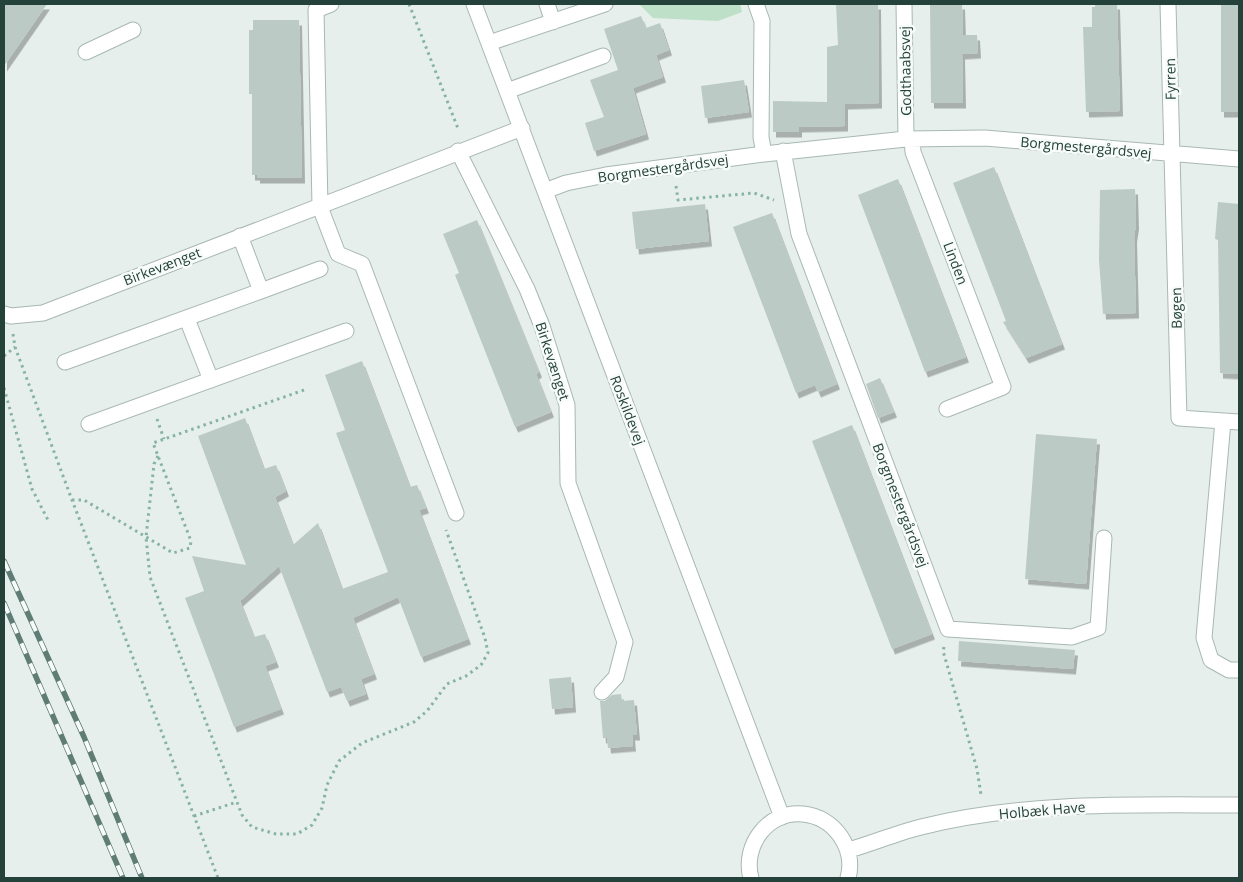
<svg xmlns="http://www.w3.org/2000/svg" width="1243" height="882" font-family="'Open Sans',sans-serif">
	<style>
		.green { fill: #bfe0c8 }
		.building { fill: #bbcac4; filter: url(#shadow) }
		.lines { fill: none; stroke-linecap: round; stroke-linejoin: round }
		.minor-casing { stroke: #a8b8b2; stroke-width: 17 }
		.path { stroke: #86b3a5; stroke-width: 3; stroke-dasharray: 2.5 4; stroke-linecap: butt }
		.minor { stroke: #fff; stroke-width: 15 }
		.rail-casing { stroke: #5f7d75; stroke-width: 5.5 }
		.rail { stroke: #f7fbf9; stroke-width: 4; stroke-dasharray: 11; stroke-linecap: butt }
		.labels { text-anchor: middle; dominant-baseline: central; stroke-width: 5; stroke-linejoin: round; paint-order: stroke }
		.street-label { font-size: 14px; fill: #24423a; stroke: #f7fbf9 }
	</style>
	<defs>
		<filter id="shadow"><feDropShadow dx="3" dy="5.5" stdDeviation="0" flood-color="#0004"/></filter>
	</defs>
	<rect width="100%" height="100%" fill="#e6efeb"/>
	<!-- green -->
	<path class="green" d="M 639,4 L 740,4 L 742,12 L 718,21 L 653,18 Z"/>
	<!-- building -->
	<path class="building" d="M 4,4 L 47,4 L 4,66 Z
		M 836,4 L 878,4 L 879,103 L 845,104 L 845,126 L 799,127 L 799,132 L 773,132 L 773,101 L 827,102 L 827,47 L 838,45 Z
		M 930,4 L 962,4 L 963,35 L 977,35 L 978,53 L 962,54 L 963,103 L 931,103 Z
		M 1095,4 L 1117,4 L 1120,111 L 1086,112 L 1083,27 L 1092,27 L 1092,7 L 1095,7 Z
		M 1221,4 L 1239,4 L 1239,112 L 1221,112 Z
		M 641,16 L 646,28 L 660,23 L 669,50 L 656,55 L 663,77 L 633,88 L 646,134 L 594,151 L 585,123 L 604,117 L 590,80 L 618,70 L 604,29 Z
		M 253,20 L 299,20 L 302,178 L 257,178 L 257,175 L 252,175 L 252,94 L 249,94 L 249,30 L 253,30 Z
		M 744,80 L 749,112 L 705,118 L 701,86 Z
		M 994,167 L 1062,344 L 1026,358 L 1003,322 L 1006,321 L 953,183 Z
		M 898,179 L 966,357 L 925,372 L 858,195 Z
		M 1135,189 L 1136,224 L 1134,237 L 1136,313 L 1103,314 L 1099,260 L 1100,190 Z
		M 1218,202 L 1239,204 L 1239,374 L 1220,373 L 1218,240 L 1215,239 Z
		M 705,204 L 709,241 L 636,249 L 632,212 Z
		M 772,213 L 837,384 L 818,392 L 815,385 L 796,393 L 733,227 Z
		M 477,220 L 539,372 L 536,374 L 551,412 L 515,427 L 455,275 L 459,273 L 443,234 Z
		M 362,361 L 410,487 L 417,485 L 426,508 L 419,510 L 468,639 L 421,657 L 398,597 L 353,618 L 374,674 L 361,679 L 366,694 L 347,701 L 341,687 L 327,692 L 279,566 L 240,601 L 254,637 L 265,634 L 276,662 L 265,666 L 281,709 L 234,727 L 185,598 L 204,591 L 192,556 L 246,565 L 198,436 L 245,418 L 264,469 L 276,465 L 286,491 L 275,497 L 293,545 L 318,523 L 342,589 L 388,572 L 336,433 L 345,430 L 325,375 Z
		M 880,378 L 894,412 L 878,418 L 866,384 Z
		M 852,425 L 932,634 L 892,649 L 812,441 Z
		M 1036,434 L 1097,439 L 1086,584 L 1025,579 Z
		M 959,641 L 1075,650 L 1073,669 L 958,661 Z
		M 571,677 L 573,707 L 552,709 L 549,679 Z
		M 621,694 L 622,701 L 634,700 L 637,735 L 632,735 L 633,746 L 608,748 L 607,738 L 603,738 L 600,701 L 605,701 L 612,695 Z"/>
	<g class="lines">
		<defs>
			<path id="minor" d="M 331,4 L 316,10 L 320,207 L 338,254 L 362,264 L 456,513
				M 474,4 L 782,817
				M 547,4 L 553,22
				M 756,4 L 762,21 L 761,137 L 764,154
				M 904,4 L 906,139
				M 1168,4 L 1179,418 L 1239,422
				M 489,43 L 605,4
				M 86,52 L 133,30
				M 507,91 L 603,56
				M 912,139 L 913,152 L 1003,387 L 947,409
				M 458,151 L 527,289 L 542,326 L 567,405 L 568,483 L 625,642 L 616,677 L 602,692
				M 783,151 L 799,234 L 948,629 L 1072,637 L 1098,628 L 1104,538
				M 545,191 L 566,183 L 606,175 L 764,154 L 906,139 L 985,138 L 1239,159
				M 261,291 L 320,269
				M 4,314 L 11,316 L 43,313 L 522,128
				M 187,319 L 211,380
				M 65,362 L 261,291 L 240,236
				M 1223,421 L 1204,638 L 1211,660 L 1229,670 L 1239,670
				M 89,424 L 346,331
				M 849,850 C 873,843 897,833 921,827 C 1024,801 1134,805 1239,805
				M 751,878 C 742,846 768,810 803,814 C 835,817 856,849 848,878"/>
		</defs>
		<!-- minor casing -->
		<use href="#minor" class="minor-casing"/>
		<!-- path -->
		<path class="path" d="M 409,4 L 459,131
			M 676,186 L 678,200 L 754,193 L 774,200
			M 13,334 L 15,347 L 72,500 L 218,878
			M 4,356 L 15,347
			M 4,388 L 32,489 L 49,522
			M 157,419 L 164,439
			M 158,456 L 154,464 L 146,537 L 150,577 L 242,815 L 252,827 L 276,834 L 297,834 L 312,825 L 322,808 L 327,785 L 339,761 L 362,743 L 414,722 L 427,711 L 447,684 L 466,676 L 481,665 L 488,653 L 485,638 L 446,530
			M 72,500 L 84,500 L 173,553 L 190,548 L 191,541 L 153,443 L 304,390
			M 944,647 L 943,651 L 977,769 L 981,795
			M 194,816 L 237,802"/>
		<!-- minor -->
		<use href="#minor" class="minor"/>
		<defs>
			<path id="rail" d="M 4,561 L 84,737 L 142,878
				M 4,603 L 123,878"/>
		</defs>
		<!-- rail casing -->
		<use href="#rail" class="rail-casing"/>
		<!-- rail -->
		<use href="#rail" class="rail"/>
	</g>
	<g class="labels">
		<!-- street labels -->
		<g class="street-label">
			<text transform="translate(905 71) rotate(-91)">Godthaabsvej</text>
			<text transform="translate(1170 79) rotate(-91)">Fyrren</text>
			<text transform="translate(1086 147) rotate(5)">Borgmestergårdsvej</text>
			<text transform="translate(663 168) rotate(-8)">Borgmestergårdsvej</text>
			<text transform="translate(956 263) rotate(69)">Linden</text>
			<text transform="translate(162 266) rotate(-21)">Birkevænget</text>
			<text transform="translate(1176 308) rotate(-91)">Bøgen</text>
			<text transform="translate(553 361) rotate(72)">Birkevænget</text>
			<text transform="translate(628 410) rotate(69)">Roskildevej</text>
			<text transform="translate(901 505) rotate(69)">Borgmestergårdsvej</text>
			<text transform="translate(1042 810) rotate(-5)">Holbæk Have</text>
		</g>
	</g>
	<!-- border -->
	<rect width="1243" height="882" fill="none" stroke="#24423a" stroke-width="10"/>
</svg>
